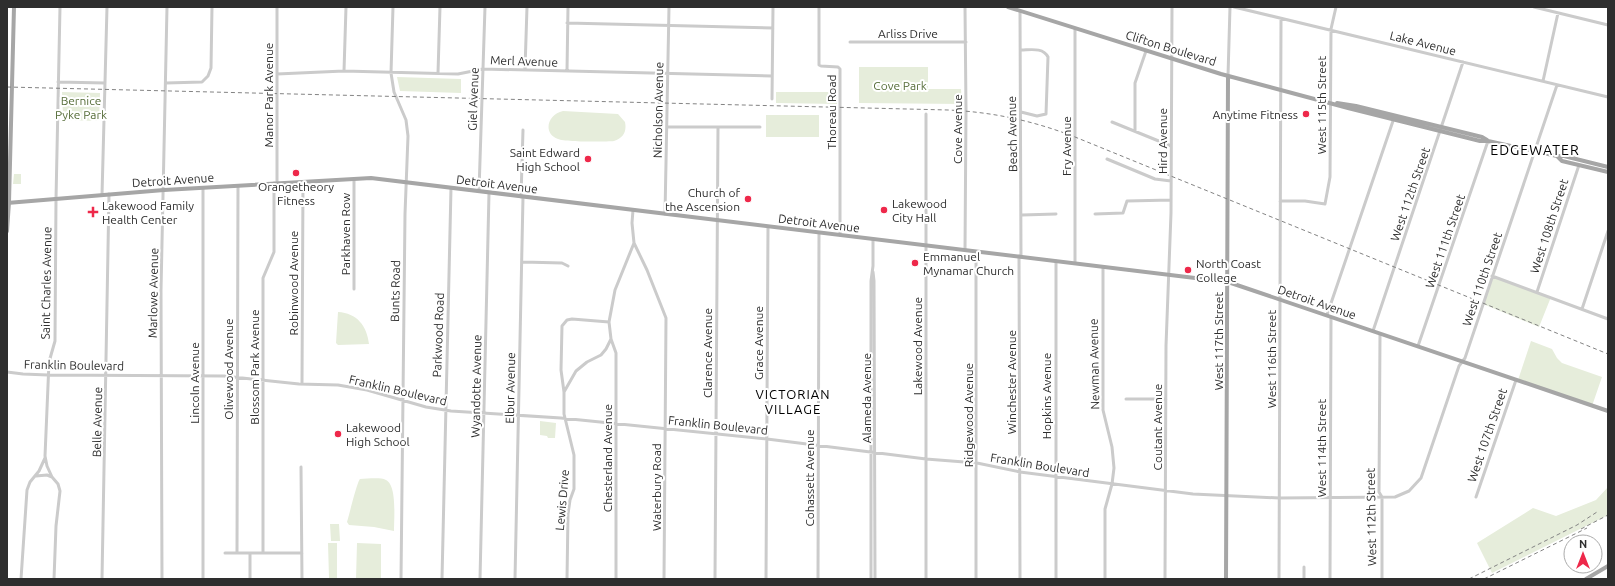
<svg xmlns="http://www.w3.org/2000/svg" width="1615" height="586" font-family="Ubuntu,sans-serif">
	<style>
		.green { fill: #e6eddb }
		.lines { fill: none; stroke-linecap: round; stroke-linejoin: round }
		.minor { stroke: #cbcbcb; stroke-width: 3 }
		.major { stroke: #a6a6a6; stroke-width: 4 }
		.rail { stroke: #838383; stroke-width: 1; stroke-dasharray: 4 3; stroke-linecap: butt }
		.poi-dot { fill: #ee284a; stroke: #fff; stroke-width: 1.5 }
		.labels { text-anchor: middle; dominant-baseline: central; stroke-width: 4; stroke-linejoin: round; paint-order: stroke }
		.street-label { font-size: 12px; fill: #2e2e2e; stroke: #fff }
		.park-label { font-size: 12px; fill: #566d39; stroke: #fff }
		.poi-label { font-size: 12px; fill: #2e2e2e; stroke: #fff; text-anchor: start }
		.neighbourhood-label { font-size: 13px; letter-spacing: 1px; fill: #000; stroke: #fff }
		.quarter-label { font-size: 14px; letter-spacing: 1px; fill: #000; stroke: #fff }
	</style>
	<rect width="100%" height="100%" fill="#fff"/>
	<!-- green -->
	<path class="green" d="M 859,67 L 928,67 L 928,89 L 961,89 L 962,104 L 859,103 Z
		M 397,77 L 461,79 L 461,93 L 400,91 Z
		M 62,92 L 100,93 L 99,121 L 61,120 L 63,117 Z
		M 776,92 L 837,92 L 837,104 L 776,103 Z
		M 563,111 L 618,114 L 625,122 C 627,132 623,138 614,141 C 605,142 565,142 558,139 C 542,133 548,114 563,111 Z
		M 766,115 L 819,115 L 819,137 L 766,137 Z
		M 14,174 L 21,174 L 21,184 L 13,184 Z
		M 1492,276 L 1551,297 L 1539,327 L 1483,304 Z
		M 338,312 C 357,313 367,326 369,344 L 338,345 L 336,343 Z
		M 1531,341 L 1552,349 L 1557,358 L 1562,363 L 1602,377 L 1592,406 L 1518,380 Z
		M 540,421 L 556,423 L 555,438 L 548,438 L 547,436 L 540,435 Z
		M 360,479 C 367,479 380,477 386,480 C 397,485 394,519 394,531 L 374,527 L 349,525 L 347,522 C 349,516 357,482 360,479 Z
		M 1608,487 L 1608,515 L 1492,573 L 1477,543 L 1533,508 L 1556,516 L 1596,500 Z
		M 330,524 L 339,524 L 340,541 L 331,541 Z
		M 328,543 L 337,543 L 337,578 L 329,578 Z
		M 357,543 L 381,544 L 381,579 L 356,579 Z"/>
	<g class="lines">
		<!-- minor -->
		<path class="minor" d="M 393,7 L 391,73 L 394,92 L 406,120 L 408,136 L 405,214 L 401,579
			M 819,7 L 819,65 L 821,66 L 838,67 L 840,69 L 840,235
			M 965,7 L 966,110 L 965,250
			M 1234,7 L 1608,97
			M 1534,7 L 1608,25
			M 1020,11 L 1021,257
			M 567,23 L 773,28
			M 1075,29 L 1075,263
			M 850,42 L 966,42
			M 1021,50 C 1030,50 1043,47 1048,57 L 1046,114 L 1037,116 L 1021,112
			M 525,69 L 527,7
			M 344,71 L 346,7
			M 567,71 L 568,7
			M 438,73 L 440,7
			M 277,74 L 344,71 L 458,74 L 483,69 L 772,76
			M 1228,76 L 1230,7
			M 1543,81 L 1558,13
			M 58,82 L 105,83
			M 166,83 L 202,82 L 208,76 L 211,68 L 212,7
			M 772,99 L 773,7
			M 1112,122 L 1171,146
			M 667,127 L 760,127
			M 1135,131 L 1135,83 L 1146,51
			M 1107,159 L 1155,179 L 1171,181
			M 354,179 L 354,289
			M 277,183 L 277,7
			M 479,191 L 485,7
			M 102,195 L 107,7
			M 521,197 L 523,130
			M 1280,201 L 1305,201 L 1325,204 L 1330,177 L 1331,29 L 1336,7
			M 633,210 L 632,223 L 634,243 L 647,270 L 666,318 L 664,579
			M 665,214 L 669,7
			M 1095,214 L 1123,213 L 1127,201 L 1171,200
			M 1022,215 L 1056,214
			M 976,252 L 976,579
			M 1019,256 L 1020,579
			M 1056,261 L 1056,579
			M 523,262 L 562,263 L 568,266
			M 1103,267 L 1103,410 L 1112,447 L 1114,468 L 1112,484 L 1105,509 L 1105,579
			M 873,272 L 874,281 L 875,579
			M 1492,276 L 1608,319
			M 1537,292 L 1579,165
			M 1582,309 L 1608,231
			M 1327,315 L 1394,118
			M 1373,331 L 1463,62
			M 1380,334 L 1379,492 L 1382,497 L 1382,579
			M 611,339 L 616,353 L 616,579
			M 1418,346 L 1488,141
			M 7,372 L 23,374 L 48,375 L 224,376 L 299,384 L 338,385 L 367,390 L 426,407 L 451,411 L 561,418 L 767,439 L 926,459 L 977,463 L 1020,472 L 1193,494 L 1279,498 L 1395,497 L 1409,491 L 1421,478 L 1459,366 L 1465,358 L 1557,85
			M 302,384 L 303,182
			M 564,392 L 561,370 L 562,326 L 567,320 L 572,319 L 609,322
			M 1126,399 L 1166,399
			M 301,467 L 302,579
			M 36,476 L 47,475 L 52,477
			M 1476,497 L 1516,380
			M 225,553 L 302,553
			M 237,553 L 238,186
			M 250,553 L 250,579
			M 263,553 L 263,278 L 274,252 L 274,183
			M 21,579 L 27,490 L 30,482 L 39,471 L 45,458
			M 54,579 L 56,526 L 60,491 L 58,484 L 52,477 L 47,466 L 45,456 L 49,362 L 55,341 L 56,199 L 60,7
			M 102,579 L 109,194
			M 162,579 L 161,290 L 167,7
			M 203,579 L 203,188
			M 442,579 L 451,188
			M 480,579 L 489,193
			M 515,579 L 523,197
			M 567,579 L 568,514 L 570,500 L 574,489 L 574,455 L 564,414 L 564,392 L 576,371 L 587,362 L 601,355 L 606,349 L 611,339 L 609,322 L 615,290 L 634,243
			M 715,579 L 718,127
			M 766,579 L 768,227
			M 818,579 L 819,233
			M 871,579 L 871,281 L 873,266 L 873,239
			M 926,579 L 926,114
			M 1165,579 L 1166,346 L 1171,213 L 1172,7
			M 1279,579 L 1281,19
			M 1304,579 L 1304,567
			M 1330,579 L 1331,317"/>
		<!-- major -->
		<path class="major" d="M 1008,7 L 1221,74 L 1348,108 L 1480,141 L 1488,141 L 1557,156 L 1564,156 L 1608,167
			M 1337,103 L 1356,106 L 1482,137 L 1487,140
			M 1557,156 L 1562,161 L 1608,172
			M 7,203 L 164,190 L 371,178 L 1228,282 L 1608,411
			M 7,231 L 9,202 L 14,7
			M 1226,579 L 1228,76
			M 1586,579 L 1608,566"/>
		<!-- rail -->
		<path class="rail" d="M 7,87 L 948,110 C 993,112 1034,121 1075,137 L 1608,354
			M 1581,529 L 1608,515
			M 1469,579 L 1577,525 L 1597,512
			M 1484,579 L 1587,528"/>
	</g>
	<!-- markers -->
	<g class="poi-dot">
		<circle cx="1306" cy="114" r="4"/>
		<circle cx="588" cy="159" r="4"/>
		<circle cx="296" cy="173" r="4"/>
		<circle cx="748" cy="199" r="4"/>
		<circle cx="884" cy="210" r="4"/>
		<path d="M91 206h4v4h4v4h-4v4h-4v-4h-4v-4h4z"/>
		<circle cx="915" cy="263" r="4"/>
		<circle cx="1188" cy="270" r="4"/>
		<circle cx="338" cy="434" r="4"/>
	</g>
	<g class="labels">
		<!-- street labels -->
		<g class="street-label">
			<text x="908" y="33">Arliss Drive</text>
			<text transform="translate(1423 43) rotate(14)">Lake Avenue</text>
			<text transform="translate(1171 48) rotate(17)">Clifton Boulevard</text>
			<text transform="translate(524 61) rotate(2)">Merl Avenue</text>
			<text transform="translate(268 95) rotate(-90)">Manor Park Avenue</text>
			<text transform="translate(473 99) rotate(-88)">Giel Avenue</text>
			<text transform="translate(1321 105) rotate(-90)">West 115th Street</text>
			<text transform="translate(658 110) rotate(-89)">Nicholson Avenue</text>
			<text transform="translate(831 112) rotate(-90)">Thoreau Road</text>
			<text transform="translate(957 129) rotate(-90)">Cove Avenue</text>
			<text transform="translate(1012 134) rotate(-91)">Beach Avenue</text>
			<text transform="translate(1162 141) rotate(-90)">Hird Avenue</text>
			<text transform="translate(1066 146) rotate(-90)">Fry Avenue</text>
			<text transform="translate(173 180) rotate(-4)">Detroit Avenue</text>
			<text transform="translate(497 184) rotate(7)">Detroit Avenue</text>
			<text transform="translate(1410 194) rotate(-71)">West 112th Street</text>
			<text transform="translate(819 223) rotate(7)">Detroit Avenue</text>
			<text transform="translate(1549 226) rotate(-72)">West 108th Street</text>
			<text transform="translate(345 234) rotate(-90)">Parkhaven Row</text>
			<text transform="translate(1445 241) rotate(-71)">West 111th Street</text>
			<text transform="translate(1482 279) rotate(-71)">West 110th Street</text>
			<text transform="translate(46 283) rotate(-89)">Saint Charles Avenue</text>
			<text transform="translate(293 283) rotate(-90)">Robinwood Avenue</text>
			<text transform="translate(395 291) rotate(-89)">Bunts Road</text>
			<text transform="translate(153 293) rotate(-89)">Marlowe Avenue</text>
			<text transform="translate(1317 302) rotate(19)">Detroit Avenue</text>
			<text transform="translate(438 335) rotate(-88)">Parkwood Road</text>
			<text transform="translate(1218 341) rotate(-90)">West 117th Street</text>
			<text transform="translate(758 343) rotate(-90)">Grace Avenue</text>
			<text transform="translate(917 346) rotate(-90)">Lakewood Avenue</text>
			<text transform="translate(707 353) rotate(-90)">Clarence Avenue</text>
			<text transform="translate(1271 359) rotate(-90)">West 116th Street</text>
			<text transform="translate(1094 364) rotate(-91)">Newman Avenue</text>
			<text transform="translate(74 365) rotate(1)">Franklin Boulevard</text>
			<text transform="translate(254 367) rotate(-90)">Blossom Park Avenue</text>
			<text transform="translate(228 369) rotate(-90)">Olivewood Avenue</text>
			<text transform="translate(1011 382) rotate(-90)">Winchester Avenue</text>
			<text transform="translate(194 383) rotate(-90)">Lincoln Avenue</text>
			<text transform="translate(476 386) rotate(-89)">Wyandotte Avenue</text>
			<text transform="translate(510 388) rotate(-89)">Elbur Avenue</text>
			<text transform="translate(398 390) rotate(13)">Franklin Boulevard</text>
			<text transform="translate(1046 396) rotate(-90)">Hopkins Avenue</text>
			<text transform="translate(866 398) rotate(-90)">Alameda Avenue</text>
			<text transform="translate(968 415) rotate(-90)">Ridgewood Avenue</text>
			<text transform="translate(97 422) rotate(-89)">Belle Avenue</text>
			<text transform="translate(718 425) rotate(6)">Franklin Boulevard</text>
			<text transform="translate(1157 427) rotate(-90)">Coutant Avenue</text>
			<text transform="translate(1487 435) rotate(-71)">West 107th Street</text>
			<text transform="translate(1321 448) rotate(-90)">West 114th Street</text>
			<text transform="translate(607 458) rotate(-90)">Chesterland Avenue</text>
			<text transform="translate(1040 465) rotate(9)">Franklin Boulevard</text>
			<text transform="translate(809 478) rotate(-90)">Cohassett Avenue</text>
			<text transform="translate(656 487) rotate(-90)">Waterbury Road</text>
			<text transform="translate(562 500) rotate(-85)">Lewis Drive</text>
			<text transform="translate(1371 517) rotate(-91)">West 112th Street</text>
		</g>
		<!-- park labels -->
		<g class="park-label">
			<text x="900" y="85">Cove Park</text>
			<text x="81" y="100">Bernice<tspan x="81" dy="14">Pyke Park</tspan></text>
		</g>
		<!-- poi labels -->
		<g class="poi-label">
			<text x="1298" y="114" text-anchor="end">Anytime Fitness</text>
			<text x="580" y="152" text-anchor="end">Saint Edward<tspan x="580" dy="14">High School</tspan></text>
			<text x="296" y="186" text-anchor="middle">Orangetheory<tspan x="296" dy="14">Fitness</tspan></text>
			<text x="740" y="192" text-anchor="end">Church of<tspan x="740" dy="14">the Ascension</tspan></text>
			<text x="892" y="203">Lakewood<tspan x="892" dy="14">City Hall</tspan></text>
			<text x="102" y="205">Lakewood Family<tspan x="102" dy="14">Health Center</tspan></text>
			<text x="923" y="256">Emmanuel<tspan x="923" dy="14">Mynamar Church</tspan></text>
			<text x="1196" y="263">North Coast<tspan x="1196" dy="14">College</tspan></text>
			<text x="346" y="427">Lakewood<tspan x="346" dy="14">High School</tspan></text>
		</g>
		<!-- neighbourhood labels -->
		<g class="neighbourhood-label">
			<text x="793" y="394">VICTORIAN<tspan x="793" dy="15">VILLAGE</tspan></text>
		</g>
		<!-- quarter labels -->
		<g class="quarter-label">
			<text x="1535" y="150">EDGEWATER</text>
		</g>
	</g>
	<!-- border -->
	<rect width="1615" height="586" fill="none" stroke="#2e2e2e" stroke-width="16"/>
	<!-- north arrow -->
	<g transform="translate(1583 554)"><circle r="19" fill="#ffffff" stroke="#ababab"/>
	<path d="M0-3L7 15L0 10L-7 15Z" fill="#ee284a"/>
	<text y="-6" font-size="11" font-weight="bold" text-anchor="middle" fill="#2e2e2e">N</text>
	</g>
</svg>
